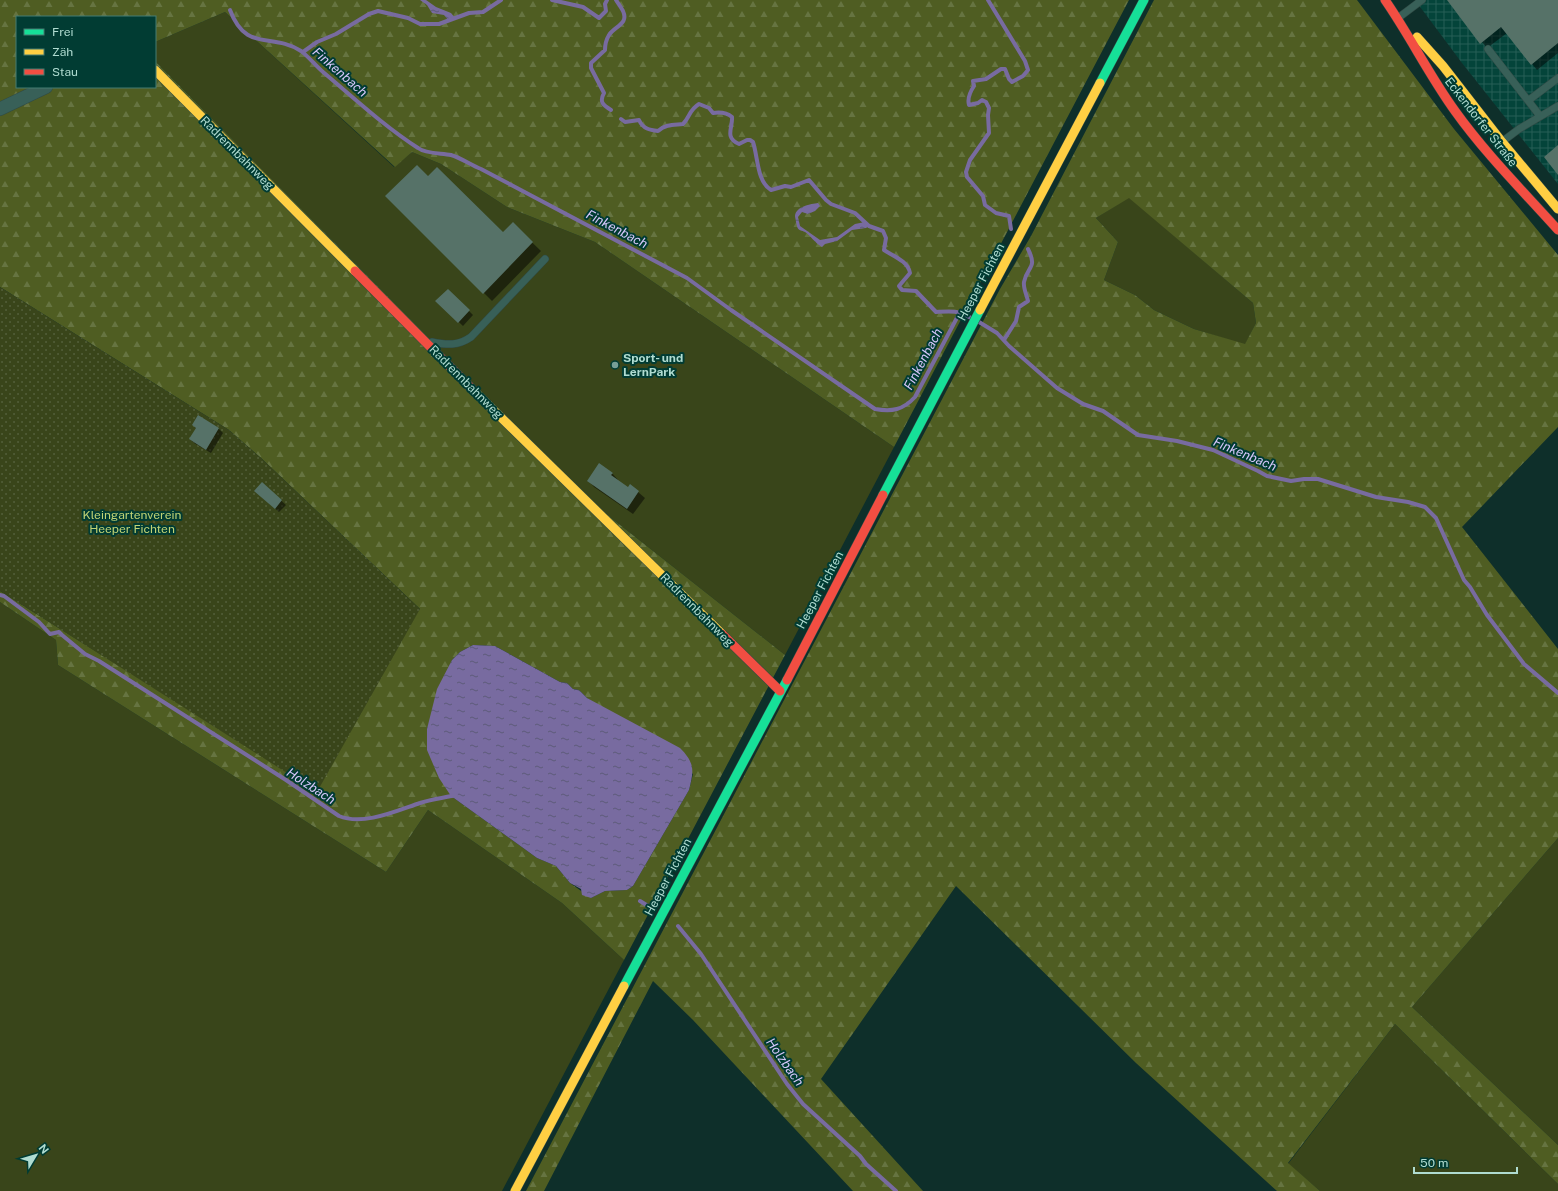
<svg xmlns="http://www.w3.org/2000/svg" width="1558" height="1191" font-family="'Public Sans',sans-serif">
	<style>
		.industrial { fill: url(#industrial-grid) }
		.green { fill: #39451a }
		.forest { fill: url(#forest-firs); fill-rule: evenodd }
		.garden { fill: url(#garden-dots) }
		.water { fill: url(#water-ripples) }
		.shadow { fill: #0007 }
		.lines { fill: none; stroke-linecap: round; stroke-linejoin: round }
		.stream { stroke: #786ba0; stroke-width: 4 }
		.building { fill: #567268 }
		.lane-casing { stroke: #304a45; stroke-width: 8 }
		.street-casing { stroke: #304a45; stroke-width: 14 }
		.fast-casing { stroke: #304a45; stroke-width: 10 }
		.slow-casing { stroke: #304a45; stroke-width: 10 }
		.jam-casing { stroke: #304a45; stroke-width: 10 }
		.lane { stroke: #386058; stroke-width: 7 }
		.street { stroke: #386058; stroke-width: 13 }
		.fast { stroke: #16e098; stroke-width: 9 }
		.slow { stroke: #ffcf43; stroke-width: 9 }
		.jam { stroke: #f24e42; stroke-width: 9 }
		.poi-dot { fill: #779f97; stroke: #013c33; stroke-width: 1.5 }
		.labels { text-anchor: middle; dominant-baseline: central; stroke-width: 4; stroke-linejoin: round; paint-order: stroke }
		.street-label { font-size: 12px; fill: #b0dcd1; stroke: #013c33 }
		.poi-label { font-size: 12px; font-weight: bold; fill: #b0dcd1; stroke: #013c33; text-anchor: start }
		.park-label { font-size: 12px; fill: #c1d375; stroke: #013c33 }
		.water-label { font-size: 13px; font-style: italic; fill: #d6c7fb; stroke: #013c33 }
	</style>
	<defs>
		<pattern id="industrial-grid" width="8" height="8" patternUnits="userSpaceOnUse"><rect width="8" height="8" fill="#04443a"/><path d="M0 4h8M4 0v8" fill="none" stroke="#265e55"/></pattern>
		<pattern id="forest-firs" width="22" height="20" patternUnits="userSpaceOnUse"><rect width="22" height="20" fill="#4f5d22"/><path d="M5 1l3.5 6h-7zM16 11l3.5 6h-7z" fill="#667441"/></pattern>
		<pattern id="garden-dots" width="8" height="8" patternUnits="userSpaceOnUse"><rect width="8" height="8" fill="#39451a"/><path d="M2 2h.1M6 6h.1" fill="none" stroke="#535f3a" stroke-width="1.8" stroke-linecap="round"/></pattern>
		<pattern id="water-ripples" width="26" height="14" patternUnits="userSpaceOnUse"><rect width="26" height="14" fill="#786ba0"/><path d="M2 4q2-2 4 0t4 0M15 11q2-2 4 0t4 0" fill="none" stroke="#5d5b79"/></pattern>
	</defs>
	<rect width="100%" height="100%" fill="#0e2f2a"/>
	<!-- industrial -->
	<path class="industrial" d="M 1415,0 L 1558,0 L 1558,184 L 1462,63 Z"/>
	<!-- green -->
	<path class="green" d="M 225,12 L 394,167 L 412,152 L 441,164 L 507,207 L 595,242 L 894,447 L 785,655 L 591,502 L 155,61 L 155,42 Z
		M 1129,197 L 1253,303 L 1256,323 L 1245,345 L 1194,329 L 1154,310 L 1135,295 L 1104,280 L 1118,242 L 1096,218 Z
		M 0,602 L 56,640 L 58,665 L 386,872 L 428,810 L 562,903 L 624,960 L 502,1191 L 0,1191 Z
		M 1558,838 L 1558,1145 L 1412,1007 Z
		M 1395,1024 L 1558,1184 L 1558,1191 L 1320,1191 L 1288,1164 Z"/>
	<!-- forest -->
	<path class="forest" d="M 0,0 L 1129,0 L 894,447 L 595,242 L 507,207 L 441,164 L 412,152 L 395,167 L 225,12 L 155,42 L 155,17 L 17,17 L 17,87 L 155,87 L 155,61 L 591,502 L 785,655 L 624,960 L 562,903 L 428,810 L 386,872 L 58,665 L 56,640 L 0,602 L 0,591 L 105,657 L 420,609 L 261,458 L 229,430 L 0,287 ZM 473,645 L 495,646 L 560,682 L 567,683 L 573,689 L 579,690 L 587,698 L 693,774 L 689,790 L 633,886 L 627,890 L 605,891 L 591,898 L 570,883 L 556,866 L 537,858 L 451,796 L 428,735 L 427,729 L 452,660 L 460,652 Z
		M 1154,0 L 1357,0 L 1454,129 L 1558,255 L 1558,427 L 1462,527 L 1558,649 L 1558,838 L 1412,1007 L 1558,1145 L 1558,1184 L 1395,1024 L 1288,1163 L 1320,1191 L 1277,1191 L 1136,1063 L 956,886 L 821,1079 L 923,1191 L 853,1191 L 693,1020 L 653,981 L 544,1191 L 526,1191 L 1000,289 L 1031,236 ZM 1129,198 L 1253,303 L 1256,323 L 1245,344 L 1194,329 L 1154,310 L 1135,295 L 1104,280 L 1118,242 L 1096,218 Z"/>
	<!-- garden -->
	<path class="garden" d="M 0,287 L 229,430 L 261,458 L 420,609 L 317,792 L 0,591 Z"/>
	<!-- water -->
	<path class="water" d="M 420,0 L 426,0 L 436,7 L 451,13 L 456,19 L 449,21 L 444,15 L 432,13 L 427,5 Z
		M 818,203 L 820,206 L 815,211 L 808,214 L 802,212 L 798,217 L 800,226 L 820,240 L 837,237 L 855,224 L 865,222 L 869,226 L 866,228 L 852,230 L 837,241 L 825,244 L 822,247 C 815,243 810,235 805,232 C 798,229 798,231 796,222 C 796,221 795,217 795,216 C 796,206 811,204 818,203 Z
		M 473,645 L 495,646 L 560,682 L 567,683 L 573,689 L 579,690 L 587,698 L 680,748 C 695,763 694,771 689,790 L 633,886 L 627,890 L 605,891 L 591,898 L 582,895 L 581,889 L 570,883 L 556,866 L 537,858 L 451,796 L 439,778 L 427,750 L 427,729 L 437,689 L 452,660 L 460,652 Z"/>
	<!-- shadow -->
	<path class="shadow" d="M 1448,0 L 1558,0 L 1558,53 L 1537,70 L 1507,33 L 1487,48 Z
		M 428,177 L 503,233 L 513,224 L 541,251 L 492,301 L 387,196 Z
		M 448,290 L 473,315 L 463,326 L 437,301 Z
		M 193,425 L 219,429 L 223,433 L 211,453 L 194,443 L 190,439 L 197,429 Z
		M 612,473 L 618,480 L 618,481 L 628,488 L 638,492 L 645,498 L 633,514 L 594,487 L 588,480 Z
		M 262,483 L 286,505 L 279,512 L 260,495 Z"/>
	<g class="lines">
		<!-- stream -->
		<path class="stream" d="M 552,0 L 583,7 L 599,18 L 606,11 L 605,4 L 607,0
			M 988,0 L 1025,61 L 1028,70 L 1023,76 L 1012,82 L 1009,79 L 1005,69 L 1001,69 L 986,79 L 973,81 L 974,86 C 970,92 967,98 969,105 L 978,103 L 982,100 L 986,102 L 989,108 L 988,115 L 989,133 L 970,160 L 966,172 L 967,177 L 983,196 L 985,205 L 996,213 L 1009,216 L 1011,229
			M 230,10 C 246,53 272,32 301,51 C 309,57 316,66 323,72 C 354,98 385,127 418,148 C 426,154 441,153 451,155 C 461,158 471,165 481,169 L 687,278 L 731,310 L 875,409 C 892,412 903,410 915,397 L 960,312
			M 303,52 L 317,42 L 336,34 L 369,14 L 378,11 L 408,18 L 420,24 L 439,24 L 469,13 L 483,12 L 501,0
			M 611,110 C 603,105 599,102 604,93 L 591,68 L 591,63 L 605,50 C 605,45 606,40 609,35 C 615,26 629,24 623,11 C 621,7 618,3 616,0
			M 621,119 L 625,122 L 639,120 C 643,129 650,130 658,131 C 666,124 673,125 683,124 C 690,117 689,110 699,104 L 709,108 L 713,113 C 720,112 726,112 732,117 C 733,127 724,138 739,144 L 747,140 L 750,140 L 753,142 C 758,157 757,182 771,190 L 785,186 L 791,187 L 809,180 L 826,200 L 831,204 L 855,213 L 869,226 L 883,231 L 886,238 L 884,250 C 893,256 908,261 910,273 L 899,286 L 902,290 L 916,291 L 936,312 C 951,311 957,310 971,318
			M 979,322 L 997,333 L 1009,346 L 1057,388 L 1083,404 L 1103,411 L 1138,435 L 1177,441 L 1213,450 L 1258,471 L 1267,476 L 1291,481 L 1304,479 L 1318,479 L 1376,497 L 1408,502 L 1425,507 L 1436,518 L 1464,580 L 1470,587 L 1487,615 L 1524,664 L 1558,693
			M 1004,340 L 1016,321 L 1019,307 L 1028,301 C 1027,296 1023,288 1024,282 C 1027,266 1038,269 1028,249
			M 0,595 L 4,596 L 39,622 L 50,634 L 59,632 L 62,635 L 85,654 L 99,661 L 286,780 L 339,816 C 363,826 396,811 420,803 C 431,799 444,798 456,795
			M 640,901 L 653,909
			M 678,926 L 701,954 L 787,1084 L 803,1104 L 860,1156 L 866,1164 L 896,1191"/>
	</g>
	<!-- building -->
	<path class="building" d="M 1447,0 L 1558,0 L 1558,43 L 1531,65 L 1501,27 L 1480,44 Z
		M 1558,145 L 1558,175 L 1544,157 Z
		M 417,165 L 428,176 L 437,167 L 503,232 L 513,222 L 533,242 L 483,294 L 385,196 Z
		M 448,289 L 470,310 L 458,323 L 435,301 Z
		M 198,415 L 219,428 L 206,450 L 189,439 L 196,428 L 192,425 Z
		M 599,463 L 613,473 L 611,475 L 628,487 L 630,484 L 639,491 L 627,509 L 587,481 Z
		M 262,482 L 282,500 L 275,509 L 254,491 Z"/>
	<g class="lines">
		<defs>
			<path id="lane" d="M 1398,18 L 1422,0
				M 1488,49 L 1540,116
				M 1529,100 L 1558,78
				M 1503,141 L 1519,129 L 1558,106
				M 432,342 C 447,345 458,346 471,337 L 545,259"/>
			<path id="street" d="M 0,109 L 46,87"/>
			<path id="fast" d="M 1100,83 L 1144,0
				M 883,495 L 980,310
				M 624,986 L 787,680"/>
			<path id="slow" d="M 1417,37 L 1443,66 L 1502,142 L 1558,209
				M 155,70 L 355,271
				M 980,310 L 1100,83
				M 474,391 L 722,634
				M 515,1191 L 624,986"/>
			<path id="jam" d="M 1385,0 C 1410,36 1429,75 1455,111 C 1485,153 1523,191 1558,230
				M 355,271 L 474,391
				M 722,634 L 780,691
				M 787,680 L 883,495"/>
		</defs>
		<!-- lane casing -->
		<use href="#lane" class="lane-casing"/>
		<!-- street casing -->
		<use href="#street" class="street-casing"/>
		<!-- fast casing -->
		<use href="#fast" class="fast-casing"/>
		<!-- slow casing -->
		<use href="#slow" class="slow-casing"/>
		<!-- jam casing -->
		<use href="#jam" class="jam-casing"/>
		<!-- lane -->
		<use href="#lane" class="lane"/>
		<!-- street -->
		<use href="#street" class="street"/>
		<!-- fast -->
		<use href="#fast" class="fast"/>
		<!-- slow -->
		<use href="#slow" class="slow"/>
		<!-- jam -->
		<use href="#jam" class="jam"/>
	</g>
	<!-- markers -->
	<circle class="poi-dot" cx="615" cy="365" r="4"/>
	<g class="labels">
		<!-- street labels -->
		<g class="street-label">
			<text transform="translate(1481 122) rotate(52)">Eckendorfer Straße</text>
			<text transform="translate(237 153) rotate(45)">Radrennbahnweg</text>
			<text transform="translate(981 282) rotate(-62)">Heeper Fichten</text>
			<text transform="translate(466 382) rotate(45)">Radrennbahnweg</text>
			<text transform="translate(820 590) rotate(-62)">Heeper Fichten</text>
			<text transform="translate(697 610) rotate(45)">Radrennbahnweg</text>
			<text transform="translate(668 877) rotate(-62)">Heeper Fichten</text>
		</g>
		<!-- poi labels -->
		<g class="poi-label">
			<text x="623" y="358">Sport- und<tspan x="623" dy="14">LernPark</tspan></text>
		</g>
		<!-- park labels -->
		<g class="park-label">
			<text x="132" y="515">Kleingartenverein<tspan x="132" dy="14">Heeper Fichten</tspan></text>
		</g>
		<!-- water labels -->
		<g class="water-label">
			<text transform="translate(340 72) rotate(41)">Finkenbach</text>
			<text transform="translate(617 229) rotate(28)">Finkenbach</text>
			<text transform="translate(923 359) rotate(-62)">Finkenbach</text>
			<text transform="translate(1245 454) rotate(23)">Finkenbach</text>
			<text transform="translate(311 786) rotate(33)">Holzbach</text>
			<text transform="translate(785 1062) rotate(55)">Holzbach</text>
		</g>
	</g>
	<!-- legend -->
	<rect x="16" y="16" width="140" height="72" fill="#013c33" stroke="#477c72"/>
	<rect x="24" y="29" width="20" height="6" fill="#16e098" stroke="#477c72"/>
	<text x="52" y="36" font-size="12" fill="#b0dcd1">Frei</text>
	<rect x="24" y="49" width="20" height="6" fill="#ffcf43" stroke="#477c72"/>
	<text x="52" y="56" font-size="12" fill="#b0dcd1">Zäh</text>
	<rect x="24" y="69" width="20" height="6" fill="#f24e42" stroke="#477c72"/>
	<text x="52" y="76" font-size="12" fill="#b0dcd1">Stau</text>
	<!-- north arrow -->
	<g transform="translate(36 1155) rotate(52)" stroke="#013c33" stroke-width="3" paint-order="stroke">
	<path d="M0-3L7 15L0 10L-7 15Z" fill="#b0dcd1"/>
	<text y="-6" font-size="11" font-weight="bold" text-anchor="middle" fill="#b0dcd1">N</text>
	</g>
	<!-- scale -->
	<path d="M1414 1167v6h103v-6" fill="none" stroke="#b0dcd1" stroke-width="2"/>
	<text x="1420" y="1167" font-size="12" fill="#b0dcd1" stroke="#013c33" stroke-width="3" paint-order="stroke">50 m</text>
</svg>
